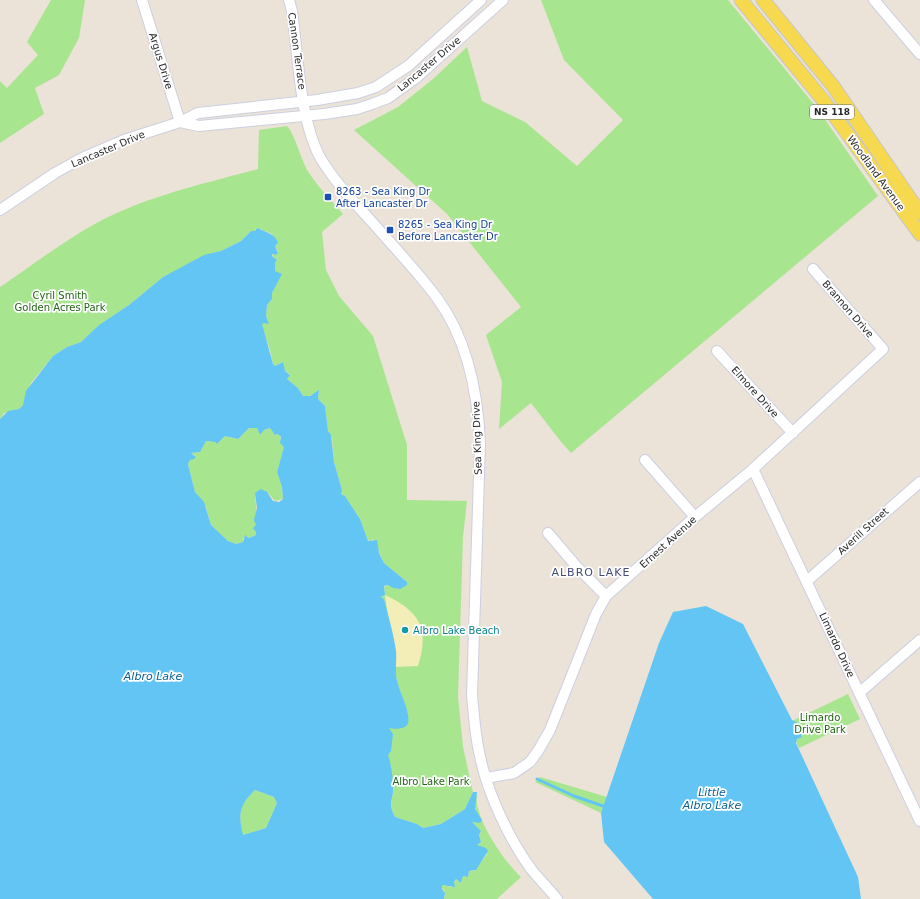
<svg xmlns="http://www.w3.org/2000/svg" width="920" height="899" font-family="'DejaVu Sans',sans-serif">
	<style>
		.green { fill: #a8e58f }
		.sand { fill: #f3edb7 }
		.water { fill: #62c5f4; fill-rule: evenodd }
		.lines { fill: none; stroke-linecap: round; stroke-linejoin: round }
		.stream { stroke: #62c5f4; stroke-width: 3 }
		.minor-casing { stroke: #cccfe1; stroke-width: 12 }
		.major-casing { stroke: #c7c7c7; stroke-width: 15 }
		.minor { stroke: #fff; stroke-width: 10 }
		.major { stroke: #f7d94f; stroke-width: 13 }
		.transit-dot { fill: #1a4fb4; stroke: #fff; stroke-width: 1.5 }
		.culture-dot { fill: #0f9aa8; stroke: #fff; stroke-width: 1.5 }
		.labels { text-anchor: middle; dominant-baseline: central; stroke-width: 3.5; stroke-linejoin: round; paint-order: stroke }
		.shield { fill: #fff; stroke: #686868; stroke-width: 1 }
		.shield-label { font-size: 9px; font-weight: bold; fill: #272727 }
		.street-label { font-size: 10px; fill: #272727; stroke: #fff }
		.transit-label { font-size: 10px; fill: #164399; stroke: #fff; text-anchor: start }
		.park-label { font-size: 10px; fill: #216515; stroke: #fff }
		.culture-label { font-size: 10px; fill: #0d838f; stroke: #fff; text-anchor: start }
		.neighbourhood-label { font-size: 11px; letter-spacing: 1px; fill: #464c79; stroke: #fff }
		.water-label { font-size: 11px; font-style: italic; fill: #06609b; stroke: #fff }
	</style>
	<rect width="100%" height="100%" fill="#ebe3d7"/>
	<!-- green -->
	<path class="green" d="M 51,0 L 85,0 L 79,38 L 59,75 L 35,88 L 44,114 L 0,143 L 0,81 L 7,88 L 38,55 L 27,42 Z
		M 541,0 L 728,0 L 817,108 L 878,196 L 571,453 L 562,443 L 531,403 L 499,429 L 502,382 L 486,335 L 521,307 L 447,214 L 354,130 L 398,107 L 433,79 L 467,47 L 482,101 L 525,122 L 577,166 L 623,120 L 564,60 Z
		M 287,126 C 295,134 301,161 309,173 C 319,188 332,201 343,214 L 322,232 L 326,270 L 339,296 L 373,336 L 407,445 L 407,500 L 467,501 L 463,537 L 458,697 L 463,747 L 473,792 L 465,809 L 441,824 L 423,828 L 417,824 L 395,817 C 387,801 395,798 393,784 C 392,779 387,758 388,754 C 391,746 392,736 389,728 L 406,712 L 395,674 L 384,599 L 381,597 L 385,595 L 384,587 L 388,585 L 398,589 L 407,584 L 407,582 L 384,563 L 373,539 L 370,541 L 367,539 L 360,519 L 345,496 L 341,494 L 342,490 L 334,462 L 332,438 L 328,431 L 325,406 L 318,399 L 319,391 L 307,397 L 303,396 L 298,388 L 287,379 L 290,374 L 285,371 L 282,362 L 275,366 L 273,364 L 270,350 L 262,327 L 262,324 L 268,321 L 266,316 L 267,305 L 272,299 L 272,293 L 281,274 L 275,271 L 275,263 L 277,260 L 272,256 L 273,254 L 276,255 L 278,251 L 275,246 L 278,243 L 272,234 L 258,228 L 255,229 L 256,231 L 251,231 L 241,241 L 221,251 L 202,257 L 163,277 L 129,305 L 98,326 L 81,342 L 67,347 L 53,356 L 31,383 L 23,405 L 19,409 L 4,413 L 0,419 L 0,287 C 28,268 56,247 86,229 C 138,198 199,185 258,169 L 259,130 Z
		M 249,428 L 257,428 L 260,435 L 264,430 L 270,428 L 275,435 L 279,434 L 284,447 L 277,472 L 282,487 L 283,499 L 275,501 L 268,493 L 258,491 L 255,493 C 256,506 258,521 256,535 L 249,538 L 247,536 L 243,538 L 243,542 L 236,544 L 228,541 L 211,525 L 206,507 L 195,492 L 188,464 L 190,460 L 196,456 L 191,453 L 200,452 L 206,441 L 215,442 L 217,444 L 225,436 L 238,439 Z
		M 848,694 L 860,719 L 799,748 L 796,741 L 801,729 L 792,721 Z
		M 540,777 L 607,797 L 601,813 L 535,782 Z
		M 255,790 L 274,797 L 277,803 L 266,828 L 242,836 C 239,813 238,806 255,790 Z
		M 477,792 C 477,797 476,803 478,808 C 483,830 505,862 521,877 L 497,899 L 444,899 L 445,893 L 442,887 L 442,885 L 452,887 L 456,879 L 461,883 L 463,876 L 468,877 L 469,871 L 474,871 L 487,854 L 477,845 L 481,842 L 479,835 L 481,832 L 472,822 L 481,819 C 473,811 474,802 477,792 Z"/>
	<!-- sand -->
	<path class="sand" d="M 385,595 C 419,611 430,628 418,666 L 395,667 Z"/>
	<!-- water -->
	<path class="water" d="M 258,228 C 265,232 276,234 278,243 L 275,246 L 278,253 L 276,255 L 272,254 L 272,256 L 277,260 L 275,263 L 275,271 L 282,274 L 272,293 L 272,299 L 267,305 L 266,316 L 269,324 L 265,323 L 262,324 L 273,364 L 275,366 L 283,362 L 285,371 L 290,375 L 287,379 L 298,388 L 303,396 L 310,396 L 319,390 L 318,399 L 325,406 L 328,431 L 331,435 L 334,462 L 342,490 L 341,494 L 345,496 L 360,519 L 368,541 L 377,540 L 379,553 L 384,563 L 407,582 L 407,585 L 400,589 L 393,588 L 388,585 L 384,586 L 385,595 L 381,597 L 384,599 C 388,615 394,635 396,651 C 397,662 394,673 398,684 C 400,693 411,714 408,723 C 406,730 394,729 389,728 L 393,734 L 391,751 L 388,755 C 391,764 393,777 393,786 C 394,800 387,802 395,817 L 417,824 L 423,828 L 441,824 L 465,809 L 473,792 L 477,792 L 475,809 L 482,820 L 480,823 L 472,822 L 481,831 L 479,835 L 481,842 L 477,845 L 486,848 L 488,851 L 476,870 L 469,871 L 468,877 L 463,876 L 461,883 L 456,879 L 454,882 L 455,887 L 442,885 L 442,889 L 445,893 L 444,899 L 0,899 L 0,419 L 8,411 L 19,409 L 23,405 L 26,391 L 53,356 L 67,347 L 81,342 L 99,325 L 129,305 L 163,277 L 204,255 L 221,251 L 241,241 L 251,231 L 255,231 L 256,229 ZM 249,428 L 257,428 L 260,435 L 264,430 L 270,428 L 275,435 L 278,434 L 281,437 L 280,443 L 284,447 L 277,472 L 282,487 L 283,499 L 279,502 L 273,501 L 267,492 L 261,489 L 255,493 L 257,508 L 254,520 L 256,525 L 253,528 L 256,532 L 256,535 L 249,538 L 245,535 L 243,542 L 236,544 L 228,541 L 211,525 L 204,502 L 195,492 L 188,464 L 190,460 L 194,459 L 196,457 L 191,453 L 200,452 L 206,441 L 215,442 L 217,444 L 225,436 L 238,439 ZM 255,790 L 274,797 L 277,803 L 266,828 L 243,835 C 238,815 239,805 255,790 Z
		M 706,606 L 743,624 L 792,720 L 796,722 L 801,728 L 800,732 L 802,737 L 797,739 L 796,743 L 858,877 L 861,899 L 653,899 L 604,842 L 601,813 L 659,643 L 673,612 Z"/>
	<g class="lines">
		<!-- stream -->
		<path class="stream" d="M 537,779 L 574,796 L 603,806"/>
		<defs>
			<path id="minor" d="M 142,0 L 180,122
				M 289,0 L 292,11 C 298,55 300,122 321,159 C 335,182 354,202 372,222 C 394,247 417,271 437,298 C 468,340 478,393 480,444 L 472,695 C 474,715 475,736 480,756 C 487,792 509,839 531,869 C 539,879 549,889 557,899
				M 874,0 L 920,54
				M 180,122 L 199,126 L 324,114 L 357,109 L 372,104 L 388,98 L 416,78 L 503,0
				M 0,210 L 55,173 L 82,158 L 124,140 L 180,122 L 198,113 L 317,100 L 358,93 L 376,87 L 408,66 L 481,0
				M 717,351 L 793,433
				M 645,460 L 695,517
				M 753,469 L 920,821
				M 548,533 L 577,567 L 606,596
				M 807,581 L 920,482
				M 859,693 L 920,640
				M 486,778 L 514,773 L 530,762 L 538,751 L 550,730 L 596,614 L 606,596 L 695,517 L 753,469 L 883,349 L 813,269"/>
			<path id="major" d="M 741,0 L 823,100 L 920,234
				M 763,0 L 833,86 L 920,213"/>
		</defs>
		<!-- minor casing -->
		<use href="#minor" class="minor-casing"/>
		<!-- major casing -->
		<use href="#major" class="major-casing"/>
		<!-- minor -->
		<use href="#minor" class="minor"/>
		<!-- major -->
		<use href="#major" class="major"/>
	</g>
	<!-- markers -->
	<g class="transit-dot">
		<rect x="324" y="193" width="8" height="8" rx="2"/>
		<rect x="386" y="226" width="8" height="8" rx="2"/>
	</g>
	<circle class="culture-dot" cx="405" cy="630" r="4"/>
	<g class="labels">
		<!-- shield labels -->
		<rect class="shield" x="810" y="105" width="44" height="14" rx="3"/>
		<g class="shield-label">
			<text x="832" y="112">NS 118</text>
		</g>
		<!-- street labels -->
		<g class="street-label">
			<text transform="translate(297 51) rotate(82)">Cannon Terrace</text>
			<text transform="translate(161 61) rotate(73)">Argus Drive</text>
			<text transform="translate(429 64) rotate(-40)">Lancaster Drive</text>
			<text transform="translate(108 149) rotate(-23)">Lancaster Drive</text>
			<text transform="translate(876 173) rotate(54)">Woodland Avenue</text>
			<text transform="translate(848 309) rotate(49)">Brannon Drive</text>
			<text transform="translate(755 392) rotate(48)">Elmore Drive</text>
			<text transform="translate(477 438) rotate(-92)">Sea King Drive</text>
			<text transform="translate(863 531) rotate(-42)">Averill Street</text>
			<text transform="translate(668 542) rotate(-42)">Ernest Avenue</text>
			<text transform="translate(837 645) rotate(65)">Limardo Drive</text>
		</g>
		<!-- transit labels -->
		<g class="transit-label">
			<text x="336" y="191">8263 - Sea King Dr<tspan x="336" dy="12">After Lancaster Dr</tspan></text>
			<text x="398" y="224">8265 - Sea King Dr<tspan x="398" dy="12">Before Lancaster Dr</tspan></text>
		</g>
		<!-- park labels -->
		<g class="park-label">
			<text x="60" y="295">Cyril Smith<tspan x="60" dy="12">Golden Acres Park</tspan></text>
			<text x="820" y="717">Limardo<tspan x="820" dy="12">Drive Park</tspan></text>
			<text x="431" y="781">Albro Lake Park</text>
		</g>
		<!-- culture labels -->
		<g class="culture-label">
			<text x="413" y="630">Albro Lake Beach</text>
		</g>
		<!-- neighbourhood labels -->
		<g class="neighbourhood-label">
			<text x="591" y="572">ALBRO LAKE</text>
		</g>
		<!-- water labels -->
		<g class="water-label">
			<text x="153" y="676">Albro Lake</text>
			<text x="712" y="792">Little<tspan x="712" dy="13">Albro Lake</tspan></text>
		</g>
	</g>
</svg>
